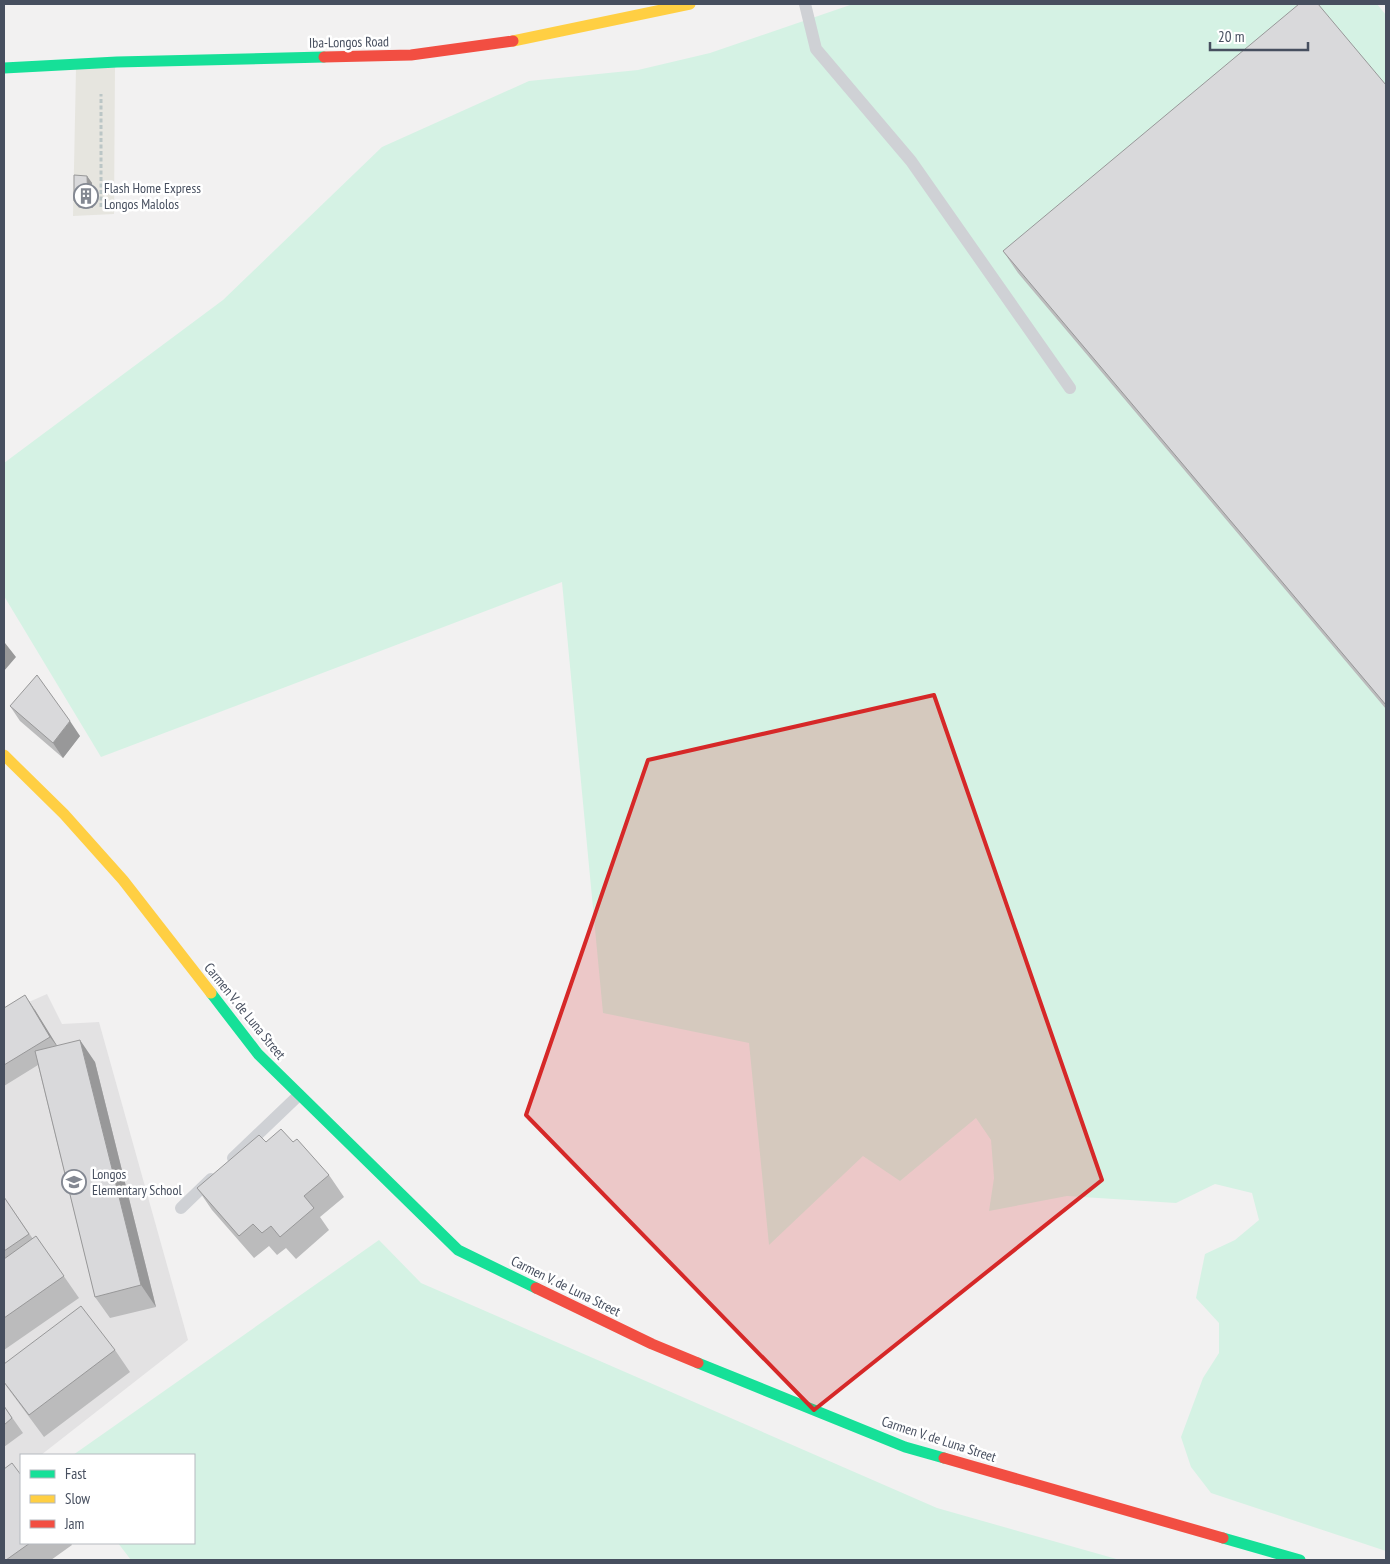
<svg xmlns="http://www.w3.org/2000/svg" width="1390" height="1564" font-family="'PT Sans Narrow',sans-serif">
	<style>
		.commercial { fill: #e6e5df }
		.education { fill: #e3e2e3 }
		.green { fill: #d5f2e4 }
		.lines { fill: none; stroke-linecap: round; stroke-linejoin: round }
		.path { stroke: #bbc6c6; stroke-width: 3; stroke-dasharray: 4 2.5; stroke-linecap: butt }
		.lane { stroke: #cfd1d5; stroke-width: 12 }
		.fast { stroke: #16e098; stroke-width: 11 }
		.slow { stroke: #ffcf43; stroke-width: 11 }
		.jam { stroke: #f24e42; stroke-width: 11 }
		.wall { fill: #bbbbbc }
		.shaded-wall { fill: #989899 }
		.building { fill: #d9d9db; stroke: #989899 }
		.marked { fill: #d62828; fill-opacity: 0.2; stroke: #d62828; stroke-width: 4; stroke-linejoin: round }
		.labels { text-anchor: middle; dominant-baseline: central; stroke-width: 5; stroke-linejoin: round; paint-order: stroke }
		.street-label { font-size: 14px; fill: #474f5f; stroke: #fff }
		.poi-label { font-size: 14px; fill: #474f5f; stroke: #fff; text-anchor: start }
	</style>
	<rect width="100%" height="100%" fill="#f2f1f1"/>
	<!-- commercial -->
	<path class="commercial" d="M 115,67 L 114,214 L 73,216 L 76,69 Z"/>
	<!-- education -->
	<path class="education" d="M 47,994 L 62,1024 L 99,1022 L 188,1340 L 41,1455 L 21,1455 L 21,1471 L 4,1485 L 4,1013 Z"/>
	<!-- green -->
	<path class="green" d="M 853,4 L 1377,4 L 1386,15 L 1386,1551 L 1211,1493 L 1191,1467 L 1181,1437 L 1203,1378 L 1219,1353 L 1219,1323 L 1196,1298 L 1205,1254 L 1235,1240 L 1259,1220 L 1252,1193 L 1215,1184 L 1176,1203 L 1067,1196 L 989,1211 L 994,1178 L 991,1140 L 976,1118 L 900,1181 L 863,1156 L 769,1245 L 749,1043 L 603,1013 L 562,582 L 101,757 L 4,596 L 4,463 L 223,300 L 382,147 L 529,81 L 638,70 L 710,53 Z
		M 379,1240 L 421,1283 L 937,1508 L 1120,1560 L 131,1560 L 118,1543 L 194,1543 L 194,1455 L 73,1455 Z"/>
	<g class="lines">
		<!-- path -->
		<path class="path" d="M 101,207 L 101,94"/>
		<!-- lane -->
		<path class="lane" d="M 805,4 L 816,49 L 911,161 L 1070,388
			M 233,1158 L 299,1095
			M 181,1208 L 211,1179"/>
		<!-- fast -->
		<path class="fast" d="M 4,68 L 117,62 L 324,57
			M 211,993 L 258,1054 L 458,1250 L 536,1288
			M 698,1363 L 905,1447 L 944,1458
			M 1223,1538 L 1300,1560"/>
		<!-- slow -->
		<path class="slow" d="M 513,41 L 690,4
			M 4,755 L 64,814 L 123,880 L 211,993"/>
		<!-- jam -->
		<path class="jam" d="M 324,57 L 411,55 L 513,41
			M 536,1288 L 652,1344 L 698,1363
			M 944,1458 L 1223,1538"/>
	</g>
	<!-- wall -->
	<path class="wall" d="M 1386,85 L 1386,709 L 1018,273 L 1003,251 Z
		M 87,176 L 92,183 L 93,208 L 79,208 L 74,201 Z
		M 10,706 L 80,736 L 63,758 L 20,721 Z
		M 4,1008 L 35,1010 L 57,1046 L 95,1062 L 156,1307 L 110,1318 L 95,1297 L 38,1065 L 4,1086 Z
		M 266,1142 L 329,1175 L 344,1197 L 320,1217 L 329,1230 L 296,1259 L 286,1248 L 277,1255 L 269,1246 L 254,1258 L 212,1210 L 197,1188 Z
		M 4,1197 L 33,1239 L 36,1236 L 79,1298 L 4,1350 Z
		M 115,1350 L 130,1372 L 44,1437 L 4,1383 L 4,1364 Z
		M 4,1406 L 23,1433 L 4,1447 Z
		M 21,1543 L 71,1543 L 72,1545 L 51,1560 L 4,1560 Z"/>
	<!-- shaded-wall -->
	<path class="shaded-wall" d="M 87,176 L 92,183 L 93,208 L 88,201 Z
		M 5,643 L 16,657 L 4,671 L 4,644 Z
		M 70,721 L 80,736 L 63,758 L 53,743 Z
		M 25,995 L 35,1010 L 61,1052 L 50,1037 Z
		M 80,1040 L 95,1062 L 156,1307 L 141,1285 Z"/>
	<!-- building -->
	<path class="building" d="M 1299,4 L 1318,4 L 1386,85 L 1386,705 L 1003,251 Z
		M 74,175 L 87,176 L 88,201 L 74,201 Z
		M 37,675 L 70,721 L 53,743 L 10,706 Z
		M 25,995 L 50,1037 L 4,1065 L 4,1008 Z
		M 80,1040 L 141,1285 L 95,1297 L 35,1051 Z
		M 281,1129 L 293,1142 L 297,1139 L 329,1175 L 304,1196 L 314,1208 L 280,1237 L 271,1226 L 262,1233 L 253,1224 L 239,1236 L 197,1188 L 259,1135 L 266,1142 Z
		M 4,1197 L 29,1234 L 4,1251 Z
		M 36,1236 L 64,1276 L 4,1318 L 4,1259 Z
		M 81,1306 L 115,1350 L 29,1415 L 4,1382 L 4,1364 Z
		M 4,1406 L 12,1418 L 4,1425 Z
		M 12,1463 L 21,1475 L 21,1543 L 30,1543 L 6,1560 L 4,1560 L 4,1469 Z"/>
	<!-- marked area -->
	<path class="marked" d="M 934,695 L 1102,1180 L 814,1410 L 526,1115 L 648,760 Z"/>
	<!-- icons -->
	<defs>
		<symbol id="building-ring" viewBox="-11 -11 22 22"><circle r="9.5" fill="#fff" stroke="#838892" stroke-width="1.5"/><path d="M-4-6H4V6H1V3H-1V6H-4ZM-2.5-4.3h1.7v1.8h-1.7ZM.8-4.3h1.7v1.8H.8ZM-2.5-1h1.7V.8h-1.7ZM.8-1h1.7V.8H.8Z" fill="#838892"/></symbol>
		<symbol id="school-ring" viewBox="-11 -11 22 22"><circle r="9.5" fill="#fff" stroke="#838892" stroke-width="1.5"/><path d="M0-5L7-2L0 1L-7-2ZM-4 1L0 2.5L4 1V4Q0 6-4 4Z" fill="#838892"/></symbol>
	</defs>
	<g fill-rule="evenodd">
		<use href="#building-ring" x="72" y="182" width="28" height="28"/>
		<use href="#school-ring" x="60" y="1168" width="28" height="28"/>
	</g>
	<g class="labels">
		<!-- street labels -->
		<g class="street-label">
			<text transform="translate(349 42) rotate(-1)">Iba-Longos Road</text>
			<text transform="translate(245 1011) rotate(51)">Carmen V. de Luna Street</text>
			<text transform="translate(566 1286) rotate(26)">Carmen V. de Luna Street</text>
			<text transform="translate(939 1439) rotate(18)">Carmen V. de Luna Street</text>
		</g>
		<!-- poi labels -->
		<g class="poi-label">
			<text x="104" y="188">Flash Home Express<tspan x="104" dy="16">Longos Malolos</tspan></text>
			<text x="92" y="1174">Longos<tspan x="92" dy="16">Elementary School</tspan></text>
		</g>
	</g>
	<!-- border -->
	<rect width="1390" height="1564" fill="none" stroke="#474f5f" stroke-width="10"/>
	<!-- legend -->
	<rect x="20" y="1454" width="175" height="90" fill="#ffffff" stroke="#b5b9bf"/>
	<rect x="30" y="1470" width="25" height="8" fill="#16e098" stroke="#b5b9bf"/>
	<text x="65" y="1479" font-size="15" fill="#474f5f">Fast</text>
	<rect x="30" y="1495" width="25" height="8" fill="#ffcf43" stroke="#b5b9bf"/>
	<text x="65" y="1504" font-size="15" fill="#474f5f">Slow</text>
	<rect x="30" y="1520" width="25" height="8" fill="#f24e42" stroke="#b5b9bf"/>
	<text x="65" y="1529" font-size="15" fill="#474f5f">Jam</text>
	<!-- scale -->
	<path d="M1210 42v8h98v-8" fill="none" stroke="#474f5f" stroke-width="2.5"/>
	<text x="1218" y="42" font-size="15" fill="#474f5f" stroke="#ffffff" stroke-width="4" paint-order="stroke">20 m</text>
</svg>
